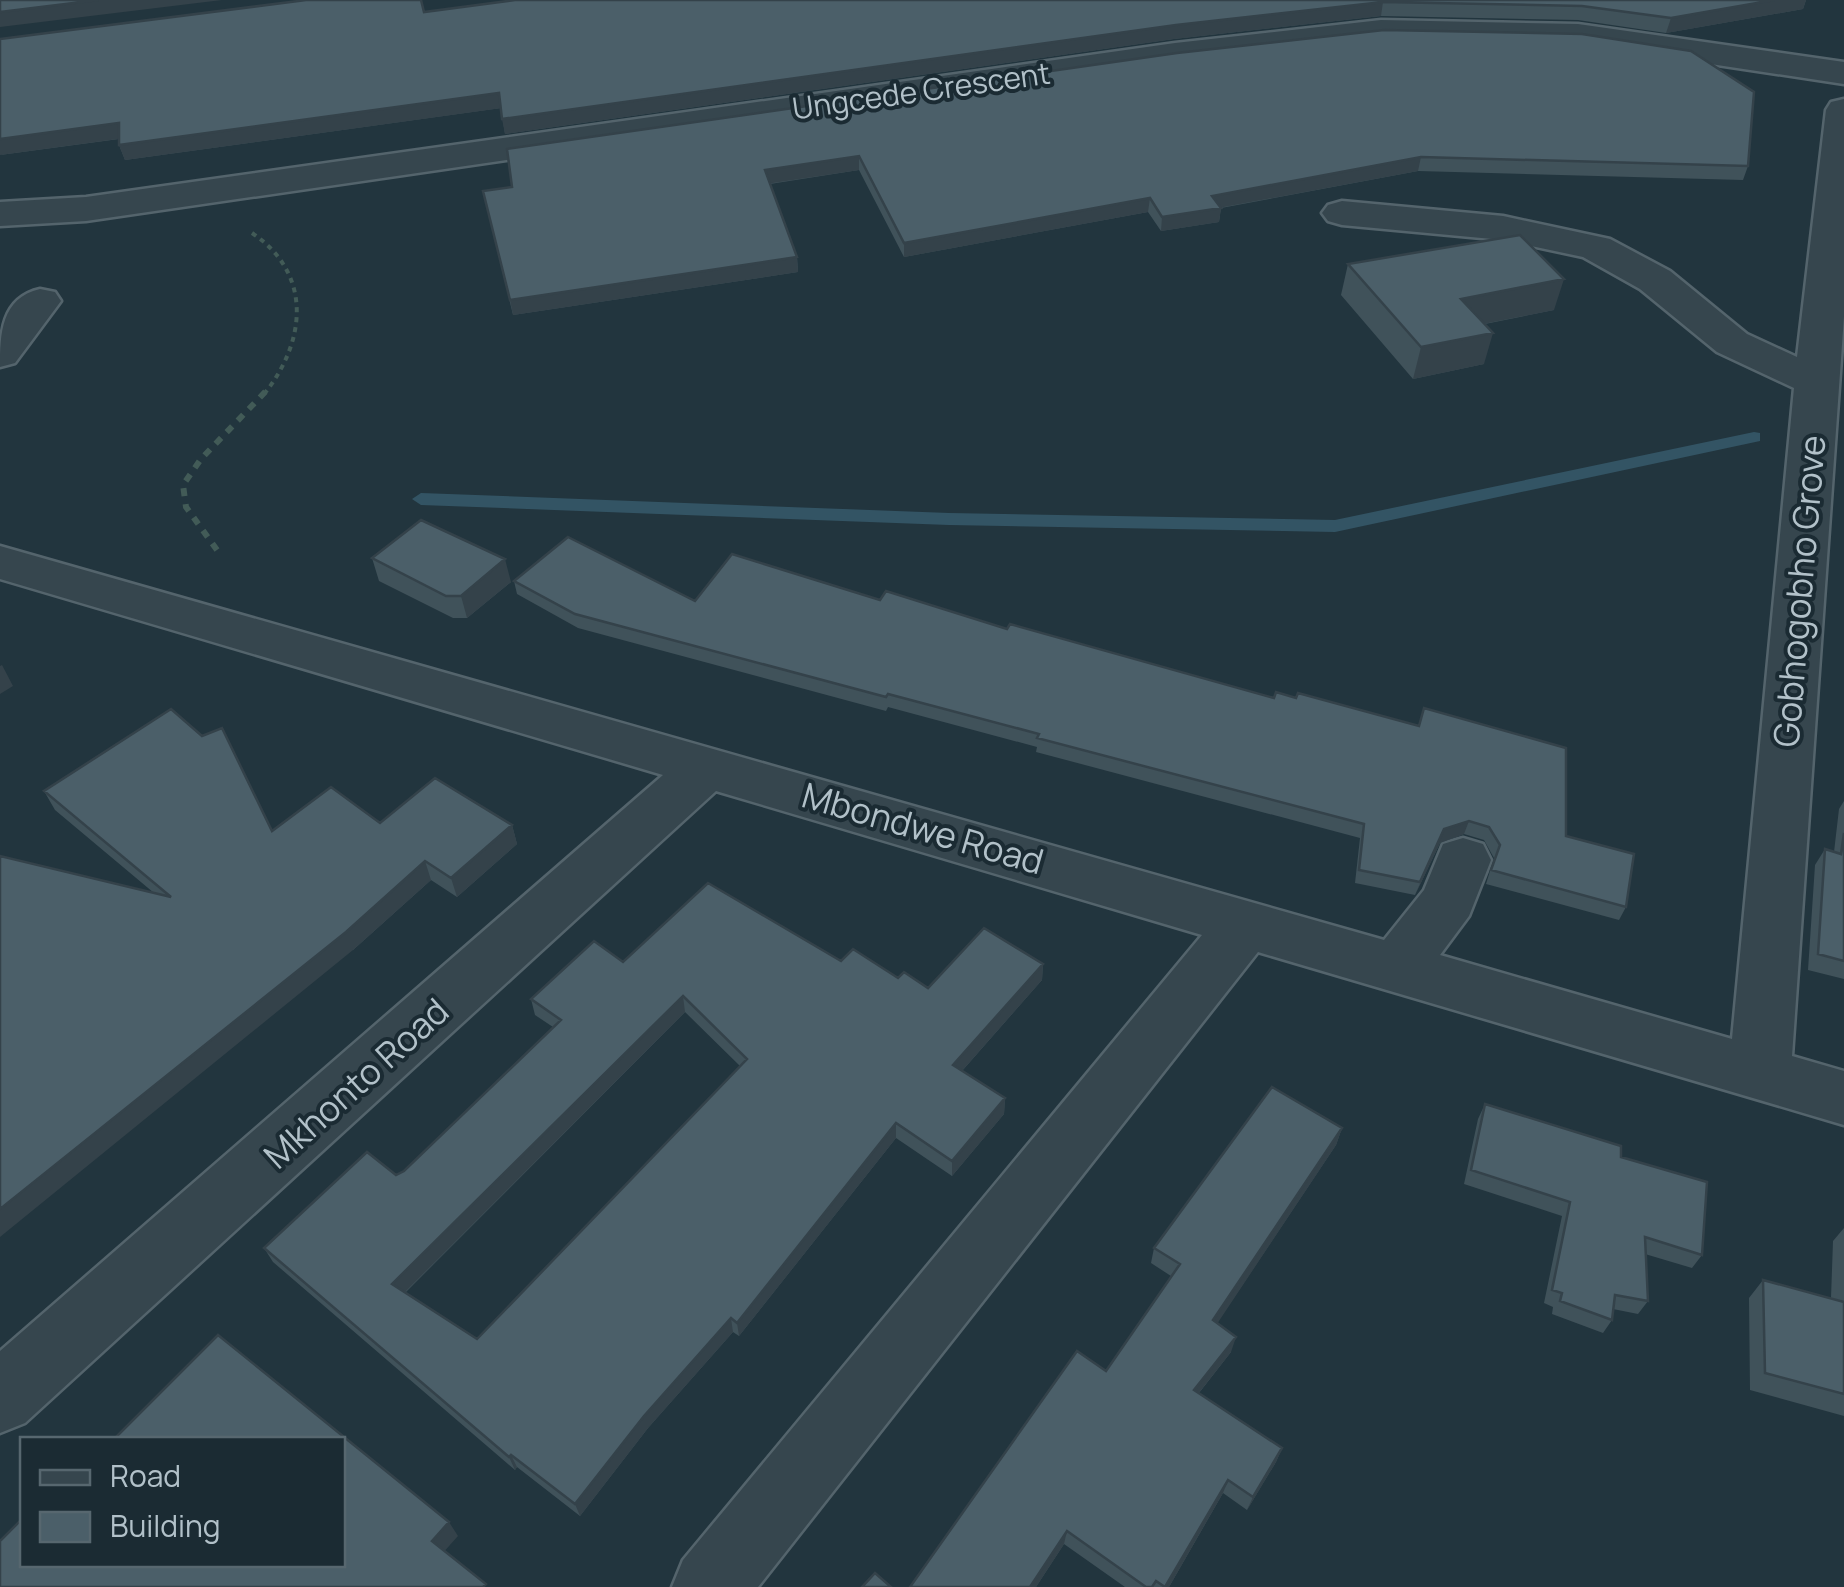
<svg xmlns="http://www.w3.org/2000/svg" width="1844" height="1587" font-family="Manrope,sans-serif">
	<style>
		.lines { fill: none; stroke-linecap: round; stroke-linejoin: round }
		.stream { fill: #335464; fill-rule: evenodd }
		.minor-casing { stroke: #54646c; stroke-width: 5 }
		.path-far1 { stroke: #425b57; stroke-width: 4; stroke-dasharray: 5 5; stroke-linecap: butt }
		.path { stroke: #425b57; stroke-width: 6; stroke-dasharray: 8 8; stroke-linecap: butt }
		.minor { fill: #36464e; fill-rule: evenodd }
		.wall { fill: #40525a; fill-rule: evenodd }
		.shaded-wall { fill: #34424a }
		.building { fill: #4b5f69; stroke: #34424a; stroke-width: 2.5; fill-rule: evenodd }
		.labels { text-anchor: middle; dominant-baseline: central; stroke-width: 8; stroke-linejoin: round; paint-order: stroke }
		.far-street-label { font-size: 30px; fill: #b2c1c9; stroke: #1b2b33 }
		.street-label { font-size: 35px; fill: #b2c1c9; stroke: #1b2b33 }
	</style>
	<rect width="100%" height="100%" fill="#22353e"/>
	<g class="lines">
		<!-- stream -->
		<path class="stream" d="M 1754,432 L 1760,433 L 1760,441 L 1335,532 L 949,525 L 421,505 L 412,499 L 421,493 L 949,513 L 1335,520 Z"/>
		<defs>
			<path id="minor" d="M 1381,20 L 1578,24 L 1844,62 L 1844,84 L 1578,44 L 1381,40 L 1175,63 L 86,221 L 0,226 L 0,202 L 86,197 L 1175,43 Z
				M 1844,99 L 1844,316 L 1792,1056 L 1844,1071 L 1844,1125 L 1258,952 L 758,1587 L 672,1587 L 683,1560 L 1202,935 L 716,791 L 25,1423 L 0,1433 L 0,1351 L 663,775 L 0,579 L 0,546 L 1384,940 L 1424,890 L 1443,844 L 1463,838 L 1483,844 L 1491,860 L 1469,916 L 1440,955 L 1732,1039 L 1794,388 L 1717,352 L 1640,289 L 1583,257 L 1503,240 L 1342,225 L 1328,221 L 1322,213 L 1328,205 L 1342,201 L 1503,216 L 1610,239 L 1670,271 L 1747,334 L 1797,357 L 1826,110 L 1831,102 Z
				M 40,289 L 55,292 L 61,301 L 15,363 L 0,367 C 0,334 1,298 40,289 Z"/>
		</defs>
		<!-- minor casing -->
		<use href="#minor" class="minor-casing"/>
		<!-- path-far1 -->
		<path class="path-far1" d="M 252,233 C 313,274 306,341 265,393"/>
		<!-- path -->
		<path class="path" d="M 217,550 L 186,507 L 183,485 L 201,459 L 267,390"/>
		<!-- minor -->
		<use href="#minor" class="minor"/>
	</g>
	<!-- wall -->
	<path class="wall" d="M 515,0 L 1806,0 L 1803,9 L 1666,33 L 1578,20 L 1381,16 L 1174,39 L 505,134 L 501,108 L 125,160 L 119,145 L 119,139 L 0,155 L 424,12 Z
		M 1177,53 L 1748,166 L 1743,180 L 1418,171 L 1221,208 L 1219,222 L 1161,231 L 1148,212 L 904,257 L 859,170 L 770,184 L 797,257 L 798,272 L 513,315 L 483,191 L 512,187 Z
		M 1348,264 L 1554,310 L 1485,324 L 1484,364 L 1413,379 L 1341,295 Z
		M 372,558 L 511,582 L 467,618 L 453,618 L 379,581 Z
		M 514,581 L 695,601 L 1566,836 L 1626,907 L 1619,920 L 1486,884 L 1494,858 L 1484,840 L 1464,834 L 1440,843 L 1415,895 L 1355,883 L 1360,838 L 1036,752 L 1037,747 L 888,707 L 886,711 L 578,628 L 517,594 Z
		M 44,791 L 272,831 L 380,823 L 512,825 L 517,844 L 457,897 L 431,880 L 353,950 L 154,893 L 55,810 Z
		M 1844,801 L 1844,979 L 1808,970 L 1815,865 L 1825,849 L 1834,852 L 1839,809 Z
		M 841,961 L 928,988 L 1043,964 L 1042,980 L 962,1071 L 1005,1098 L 1004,1114 L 952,1176 L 896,1138 L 739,1336 L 733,1332 L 648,1428 L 580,1516 L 517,1467 L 515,1470 L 273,1262 L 264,1248 L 404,1171 L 553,1027 L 535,1015 L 531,999 L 623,962 ZM 685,1012 L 740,1066 L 477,1339 L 405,1293 Z
		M 1485,1104 L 1621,1157 L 1702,1255 L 1692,1268 L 1645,1254 L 1648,1301 L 1638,1314 L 1613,1309 L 1612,1320 L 1603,1333 L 1552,1314 L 1553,1307 L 1544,1303 L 1562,1216 L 1464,1184 L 1478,1119 Z
		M 1342,1128 L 1336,1145 L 1217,1323 L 1231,1352 L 1199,1393 L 1282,1448 L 1276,1462 L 1247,1510 L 1223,1493 L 1169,1587 L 1125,1587 L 1064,1544 L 1036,1587 L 910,1587 L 1106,1371 L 1171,1276 L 1151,1263 L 1154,1248 Z
		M 1844,1228 L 1844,1416 L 1750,1390 L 1749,1298 L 1763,1280 L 1831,1298 L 1833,1241 Z"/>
	<!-- shaded-wall -->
	<path class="shaded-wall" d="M 98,0 L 222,0 L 0,27 L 0,12 Z
		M 1774,0 L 1806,0 L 1803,9 L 1666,33 L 1671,18 Z
		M 1383,2 L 1381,16 L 1174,39 L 505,134 L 502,119 L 1176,25 Z
		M 499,93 L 502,108 L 125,160 L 119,145 Z
		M 119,123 L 125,138 L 0,155 L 0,139 Z
		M 859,156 L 859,170 L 766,184 L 765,170 Z
		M 1421,157 L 1418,171 L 1213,209 L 1221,208 L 1219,222 L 1161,231 L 1162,217 L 1212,196 Z
		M 1150,198 L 1148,212 L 904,257 L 904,243 Z
		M 797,257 L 798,272 L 513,315 L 510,300 Z
		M 1564,279 L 1554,310 L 1453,330 L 1461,299 Z
		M 1493,333 L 1484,364 L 1413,379 L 1421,347 Z
		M 505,559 L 511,582 L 467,618 L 461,596 Z
		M 2,665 L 13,686 L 0,694 L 0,666 Z
		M 1469,821 L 1464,834 L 1440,843 L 1415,895 L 1444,829 Z
		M 512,825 L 517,844 L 457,897 L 451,878 Z
		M 425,861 L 431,880 L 353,950 L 0,1237 L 0,1209 Z
		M 1043,964 L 1042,980 L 953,1081 L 953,1065 Z
		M 683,996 L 685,1012 L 399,1298 L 392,1284 Z
		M 1005,1098 L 1004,1114 L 952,1176 L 952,1161 Z
		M 896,1123 L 896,1138 L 739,1336 L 737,1323 Z
		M 1342,1128 L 1336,1145 L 1209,1336 L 1213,1320 Z
		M 731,1318 L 733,1332 L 648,1428 L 580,1516 L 575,1504 L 644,1416 Z
		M 1236,1337 L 1231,1352 L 1190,1404 L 1194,1390 Z
		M 1282,1448 L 1276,1462 L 1247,1510 L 1253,1497 Z
		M 511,1455 L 517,1467 L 515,1470 L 509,1457 Z
		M 1228,1480 L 1223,1493 L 1169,1587 L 1165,1587 Z
		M 449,1522 L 458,1536 L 441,1555 L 432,1541 Z
		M 1067,1531 L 1064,1544 L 1036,1587 L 1030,1587 Z"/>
	<!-- building -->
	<path class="building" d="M 0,0 L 98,0 L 0,12 Z
		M 306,0 L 421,0 L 424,12 L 515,0 L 1774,0 L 1671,18 L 1582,6 L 1383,2 L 1176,25 L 502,119 L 499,93 L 119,145 L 119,123 L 0,139 L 0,39 Z
		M 1384,30 L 1582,34 L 1691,51 L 1754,92 L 1748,166 L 1421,157 L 1212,196 L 1221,208 L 1162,217 L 1150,198 L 904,243 L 859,156 L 765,170 L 797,257 L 510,300 L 483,191 L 512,187 L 507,149 L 1177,53 Z
		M 1520,235 L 1564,279 L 1461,299 L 1493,333 L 1421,347 L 1348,264 Z
		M 421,520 L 505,559 L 461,596 L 446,596 L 372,558 Z
		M 568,537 L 695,601 L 732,554 L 880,600 L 886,591 L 1007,629 L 1010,624 L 1274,698 L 1276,692 L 1296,698 L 1298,693 L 1419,726 L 1424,708 L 1566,748 L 1566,836 L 1634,854 L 1626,907 L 1491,870 L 1500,845 L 1489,827 L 1469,821 L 1444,829 L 1420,882 L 1359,870 L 1364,824 L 1037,738 L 1039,734 L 888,694 L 886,697 L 575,614 L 514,581 Z
		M 171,709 L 202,736 L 222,728 L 272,831 L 331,787 L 380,823 L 435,778 L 512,825 L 451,878 L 425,861 L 346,932 L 0,1209 L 0,856 L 171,897 L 44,791 Z
		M 1844,833 L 1844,961 L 1818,954 L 1825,849 L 1841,854 Z
		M 708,883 L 841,961 L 853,949 L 898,978 L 904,972 L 928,988 L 984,928 L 1043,964 L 953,1065 L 1005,1098 L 952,1161 L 896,1123 L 737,1323 L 731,1318 L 644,1416 L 575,1504 L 511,1455 L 509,1457 L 264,1248 L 367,1152 L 396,1175 L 404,1171 L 561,1020 L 531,999 L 594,941 L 623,962 ZM 683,996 L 747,1059 L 477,1339 L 392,1284 Z
		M 1272,1087 L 1342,1128 L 1213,1320 L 1236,1337 L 1194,1390 L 1282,1448 L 1253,1497 L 1228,1480 L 1165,1587 L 1156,1581 L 1152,1587 L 1146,1587 L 1067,1531 L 1030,1587 L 910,1587 L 1077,1351 L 1106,1371 L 1180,1264 L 1154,1248 Z
		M 1485,1104 L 1621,1146 L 1621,1157 L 1707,1182 L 1702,1255 L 1645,1237 L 1648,1301 L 1615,1295 L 1612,1320 L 1560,1301 L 1562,1293 L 1552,1290 L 1570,1202 L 1471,1170 Z
		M 1763,1280 L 1844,1302 L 1844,1394 L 1765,1373 Z
		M 218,1335 L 449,1522 L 432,1541 L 486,1584 L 483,1587 L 0,1587 L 0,1541 L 22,1519 L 22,1564 L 342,1564 L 342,1440 L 113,1440 Z
		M 875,1573 L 891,1587 L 862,1587 Z"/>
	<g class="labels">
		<!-- far-street labels -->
		<g class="far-street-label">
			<text transform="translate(921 90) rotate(-8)">Ungcede Crescent</text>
		</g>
		<!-- street labels -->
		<g class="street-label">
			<text transform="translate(1799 591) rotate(-85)">Gobhogobho Grove</text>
			<text transform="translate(923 828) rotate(16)">Mbondwe Road</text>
			<text transform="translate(356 1083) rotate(-42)">Mkhonto Road</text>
		</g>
	</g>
	<!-- legend -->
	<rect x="20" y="1437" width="325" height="130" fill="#1b2b33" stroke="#57676f" stroke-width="2.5"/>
	<rect x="40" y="1470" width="50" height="15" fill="#36464e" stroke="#57676f" stroke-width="2.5"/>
	<text x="110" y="1487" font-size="30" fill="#b2c1c9">Road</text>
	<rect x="40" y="1512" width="50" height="30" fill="#4b5f69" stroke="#57676f" stroke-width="2.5"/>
	<text x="110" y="1537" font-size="30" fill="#b2c1c9">Building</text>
</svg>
